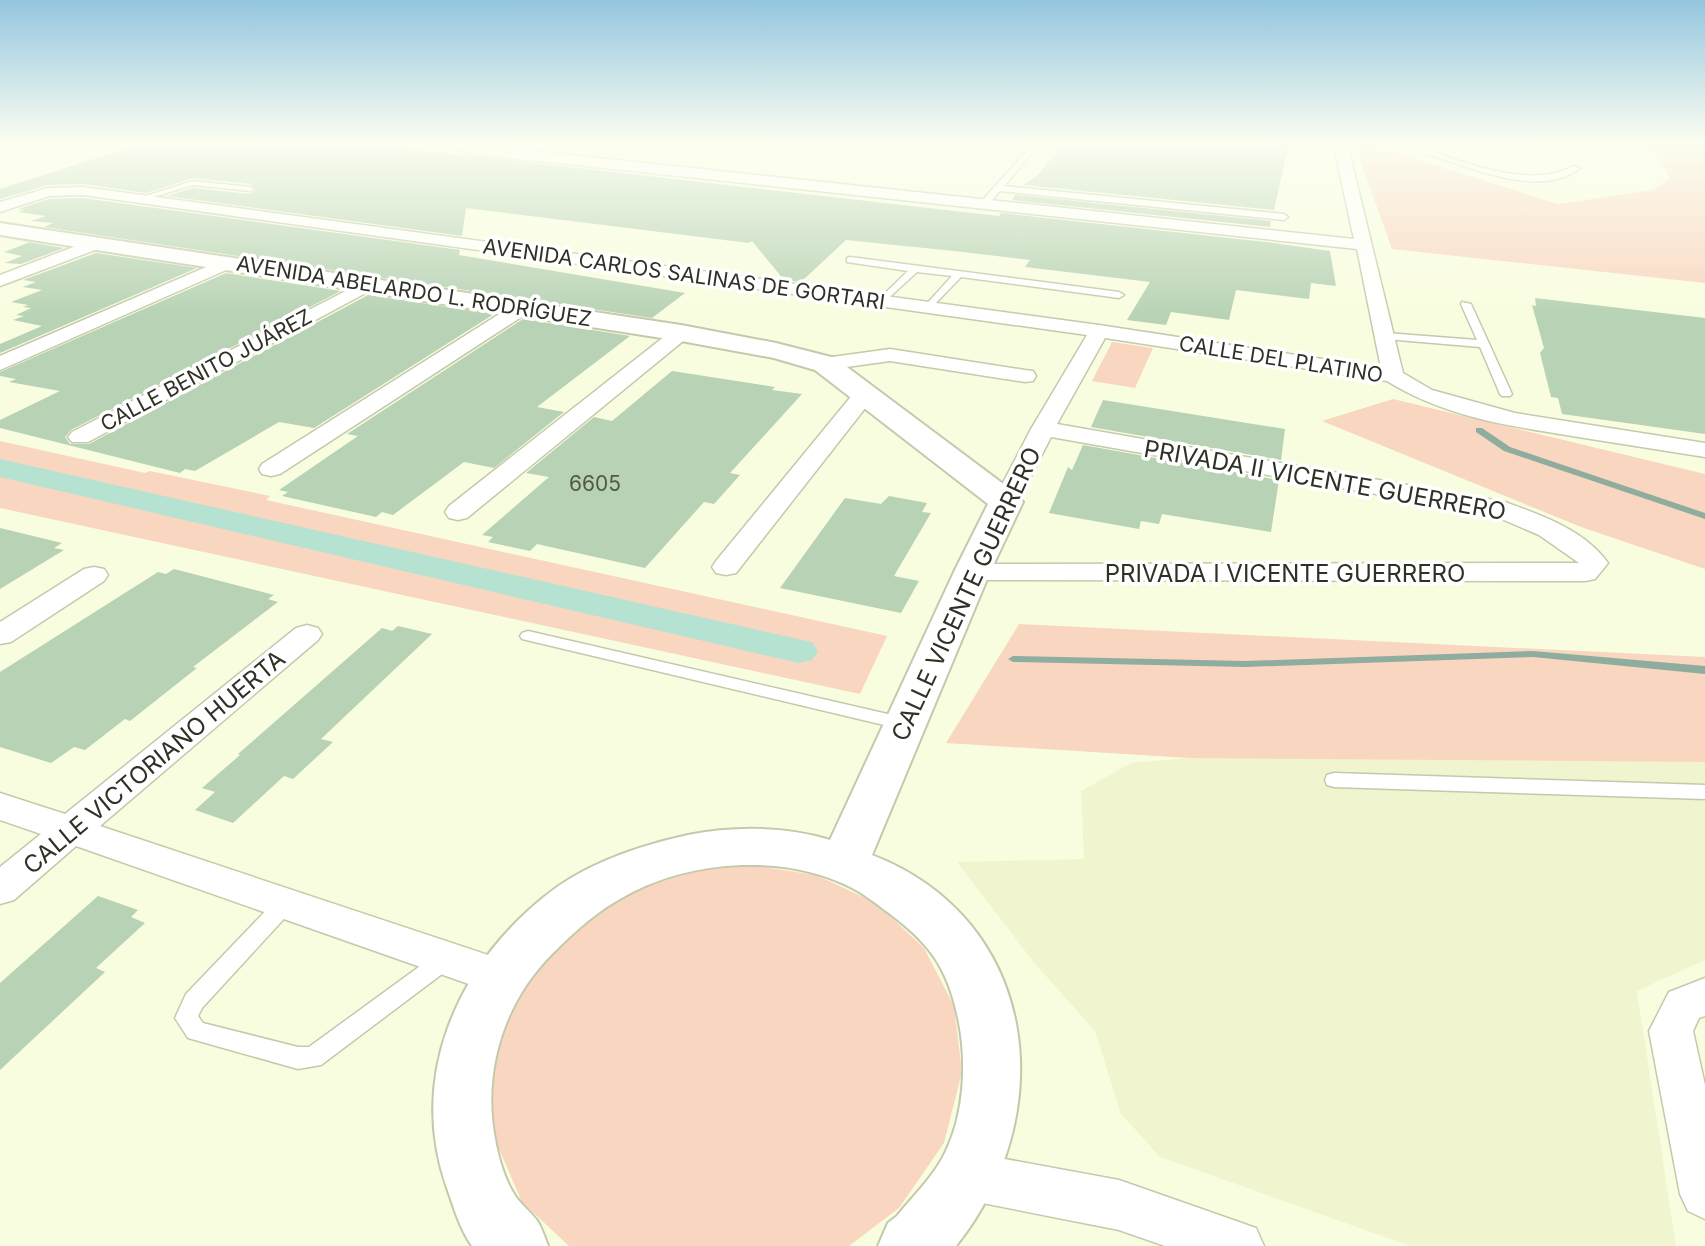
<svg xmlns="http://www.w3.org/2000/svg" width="1705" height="1246" font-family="Inter,sans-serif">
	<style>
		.built { fill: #f0f5cf }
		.green { fill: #f9d6c0 }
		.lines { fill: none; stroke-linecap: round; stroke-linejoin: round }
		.stream { fill: #8ead9e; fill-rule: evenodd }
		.canal { fill: #b6e2d2; fill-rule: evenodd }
		.building { fill: #b7d2b4 }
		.lane-casing { stroke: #c5c9ac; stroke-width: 3 }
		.street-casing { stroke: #c5c9ac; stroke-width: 3 }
		.secondary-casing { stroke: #c5c9ac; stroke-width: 4 }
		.lane { fill: #fff; fill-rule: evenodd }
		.street { fill: #fff; fill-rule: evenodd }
		.secondary { fill: #fff; fill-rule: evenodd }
		.labels { text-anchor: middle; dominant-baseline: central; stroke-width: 7; stroke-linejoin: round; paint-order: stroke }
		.far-street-label { font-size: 21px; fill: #303126; stroke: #fff }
		.number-label { font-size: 21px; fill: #52594a }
		.street-label { font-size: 24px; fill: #303126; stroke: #fff }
	</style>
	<rect width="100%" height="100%" fill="#f9fddf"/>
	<!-- built -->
	<path class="built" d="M 1705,755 L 1705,960 L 1637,991 L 1676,1246 L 1410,1246 L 1160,1157 L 1121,1114 L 1095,1031 L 1036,965 L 957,862 L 1084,859 L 1081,791 L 1131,763 L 1189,758 Z"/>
	<!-- green -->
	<path class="green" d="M 1354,143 L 1366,143 L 1558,204 L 1653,190 L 1670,179 L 1661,161 L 1639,143 L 1705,145 L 1705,283 L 1392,249 Z
		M 1112,342 L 1153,348 L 1135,388 L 1092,381 Z
		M 1393,399 L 1705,474 L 1705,569 L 1581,527 L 1322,421 Z
		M 0,441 L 145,473 L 150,471 L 270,496 L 266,500 L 887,636 L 860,694 L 0,508 Z
		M 1019,624 L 1705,657 L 1705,762 L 1189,758 L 946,743 Z
		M 750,865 L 816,875 L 876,903 L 924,948 L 954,1006 L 962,1072 L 944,1143 L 899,1208 L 849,1246 L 569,1246 L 522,1202 L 493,1135 L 491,1065 L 516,996 L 560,940 L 617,898 L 683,873 Z"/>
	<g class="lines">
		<!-- stream -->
		<path class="stream" d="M 1476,428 L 1482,428 L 1510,447 L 1705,513 L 1705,519 L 1504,451 L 1476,432 Z
			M 1533,651 L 1705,666 L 1705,674 L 1533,657 L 1245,667 L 1013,662 L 1008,659 L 1013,656 L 1245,661 Z"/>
		<!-- canal -->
		<path class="canal" d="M 0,459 L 798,639 L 812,642 L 818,651 L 812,660 L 798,663 L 0,477 Z"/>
	</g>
	<!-- building -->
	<path class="building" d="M 144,143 L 359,143 L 999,216 L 1001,213 L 1266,242 L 1330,251 L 1336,286 L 1311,283 L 1309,299 L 1236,290 L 1229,320 L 1171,312 L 1166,325 L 1127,320 L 1150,282 L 1025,267 L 1030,260 L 954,251 L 846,240 L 801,282 L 784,280 L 752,241 L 749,243 L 466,208 L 462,236 L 167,196 L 193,188 L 250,194 L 256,190 L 250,184 L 193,178 L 146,193 L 83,184 L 48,185 L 0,199 L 0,189 Z
		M 1063,143 L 1289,143 L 1274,210 L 1023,185 L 1038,175 Z
		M 1015,195 L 1271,221 L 1270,227 L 1012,200 Z
		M 83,198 L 460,250 L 459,255 L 685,293 L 652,318 L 44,227 L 53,223 L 31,221 L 46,216 L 18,212 L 24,210 L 18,209 L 49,199 Z
		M 10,239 L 64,248 L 21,264 L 5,263 L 22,256 L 4,252 L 30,242 Z
		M 96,253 L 197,268 L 0,353 L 0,344 L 42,326 L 13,320 L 24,316 L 16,315 L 31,308 L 23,307 L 28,305 L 11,302 L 42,290 L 23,287 L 36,282 L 23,280 Z
		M 226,273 L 341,291 L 71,430 L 65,437 L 70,444 L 89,444 L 368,295 L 494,314 L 314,428 L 279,422 L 195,471 L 185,469 L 180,473 L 0,428 L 0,420 L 60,391 L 9,382 L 16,379 L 0,376 L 0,372 Z
		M 1535,298 L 1705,318 L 1705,434 L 1562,414 L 1558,398 L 1551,397 L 1540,353 L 1544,348 L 1532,305 L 1536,306 Z
		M 523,319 L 630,336 L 537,407 L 564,412 L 494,468 L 464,462 L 393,515 L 382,512 L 376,517 L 282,496 L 288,492 L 279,490 L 358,436 L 347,434 Z
		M 672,371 L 775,387 L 772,390 L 802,394 L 730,473 L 740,475 L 714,504 L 704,502 L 645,568 L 537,544 L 530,551 L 488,542 L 493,537 L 482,535 L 549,477 L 526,473 L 594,417 L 612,421 Z
		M 1103,400 L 1285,429 L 1281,460 L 1091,427 Z
		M 1083,445 L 1279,480 L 1271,532 L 1162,514 L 1159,524 L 1141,521 L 1139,529 L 1049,513 L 1068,467 L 1072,470 Z
		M 889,496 L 927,503 L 922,512 L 931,513 L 894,576 L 919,581 L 901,613 L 780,588 L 845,498 L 881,504 Z
		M 0,528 L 62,543 L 54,548 L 64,550 L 0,589 Z
		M 174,569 L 274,595 L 268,599 L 278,602 L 193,667 L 197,668 L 130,721 L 125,719 L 85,750 L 74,747 L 51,763 L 0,747 L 0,672 L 158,572 L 166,574 Z
		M 398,626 L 432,634 L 321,739 L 333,742 L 293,779 L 284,776 L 233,823 L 195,810 L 215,792 L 202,788 L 240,755 L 238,754 L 382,628 L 392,631 Z
		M 98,896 L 138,910 L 131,917 L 145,923 L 96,968 L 105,972 L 0,1070 L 0,983 Z"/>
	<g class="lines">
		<defs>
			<path id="lane" d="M 498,143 L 507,143 L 489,154 L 482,152 Z
				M 600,143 L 629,146 L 625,148 Z
				M 1034,143 L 1041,143 L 1004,186 L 1284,214 L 1288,217 L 1284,220 L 1000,191 L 986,207 L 980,207 L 980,203 Z
				M 1396,143 L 1407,143 C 1454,158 1527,192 1573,166 L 1580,168 C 1543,197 1482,172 1442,159 C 1427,154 1410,150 1396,143 Z
				M 193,181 L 250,187 L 254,189 L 250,191 L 193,185 L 140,201 L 136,199 Z
				M 850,257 L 1119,292 L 1124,295 L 1119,298 L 961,277 L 928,311 L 923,308 L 952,276 L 917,272 L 882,304 L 879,303 L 879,299 L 908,271 L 847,262 L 847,258 Z
				M 1462,302 L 1471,304 L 1512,394 L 1510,396 L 1502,396 L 1500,394 L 1480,347 L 1386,339 L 1381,336 L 1386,333 L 1477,340 L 1461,304 Z
				M 528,631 L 905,718 L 911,720 L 914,724 L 911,728 L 905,730 L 522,639 L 520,636 L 522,633 Z
				M 1334,773 L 1705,785 L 1705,799 L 1334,787 L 1327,785 L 1325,780 L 1327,775 Z
				M 285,896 L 292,898 L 295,904 L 292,910 L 202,1008 L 198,1016 L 203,1023 L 298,1047 L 309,1047 L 438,953 L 446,950 L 454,953 L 457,959 L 454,965 L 321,1065 L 298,1069 L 188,1038 L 175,1018 L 186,994 L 278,898 Z"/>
			<path id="street" d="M 432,143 L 460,143 L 1354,239 L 1333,143 L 1347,143 L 1403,373 L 1432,390 L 1515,413 L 1705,443 L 1705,457 C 1661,450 1616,443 1572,436 C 1508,426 1443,416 1387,381 L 1105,338 L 1057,424 L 1505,502 C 1541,515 1585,530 1608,563 L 1595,579 L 1585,581 L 972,580 L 962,578 L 958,572 L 962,566 L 972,564 L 1579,563 L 1539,535 L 1490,514 L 1051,437 L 1015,507 L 1006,510 L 997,507 L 993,502 L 1031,429 L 1087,335 L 83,195 L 49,196 L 0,212 L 0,202 L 48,188 L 83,187 L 1099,325 L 1381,368 L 1357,249 L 473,154 Z
				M 97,238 L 103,239 L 105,243 L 103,247 L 0,286 L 0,275 Z
				M 227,258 L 236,263 L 233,267 L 0,370 L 0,356 Z
				M 369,279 L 378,284 L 375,288 L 88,442 L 72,442 L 68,437 L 72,432 Z
				M 522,302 L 529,304 L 531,308 L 529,312 L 280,474 L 271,476 L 262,474 L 259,469 L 262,464 L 515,304 Z
				M 681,327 L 688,329 L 691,333 L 688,337 L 467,518 L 458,520 L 449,518 L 445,512 L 449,506 L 674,329 Z
				M 890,349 L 1025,370 L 1033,371 L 1036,376 L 1033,381 L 1025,382 L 890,361 L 825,370 L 818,368 L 815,364 L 818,360 L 825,358 Z
				M 866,386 L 874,388 L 877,393 L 736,573 L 726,575 L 716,573 L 712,567 L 716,561 L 858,388 Z
				M 94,567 L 104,569 L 108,575 L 104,581 L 11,642 L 0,644 L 0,622 L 84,569 Z
				M 307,625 L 318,628 L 322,634 L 318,640 L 100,826 L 515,964 L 521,977 L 515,990 L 500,995 L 76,846 L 14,900 L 0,904 L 0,867 L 41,834 L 0,820 L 0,793 L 65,814 L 296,628 Z
				M 1705,978 L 1705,1016 L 1699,1018 L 1693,1031 L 1705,1085 L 1705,1219 L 1688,1211 L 1680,1194 L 1649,1031 L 1669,992 Z
				M 967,1152 L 1119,1180 L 1256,1228 L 1264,1246 L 1165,1246 L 1119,1230 L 967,1200 L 950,1193 L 943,1176 L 950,1159 Z"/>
			<path id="secondary" d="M 0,223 L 681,325 L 776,343 L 835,358 L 1018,495 L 1023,502 L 990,572 L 872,855 C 1040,920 1061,1115 956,1246 L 878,1246 L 888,1223 L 897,1216 C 913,1196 934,1176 945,1153 C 964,1115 967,1064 959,1023 C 948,966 929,942 882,908 C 874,902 865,895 856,890 C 789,853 693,859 627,895 C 598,910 575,931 552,954 C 504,1002 482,1071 495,1139 C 498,1156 504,1178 514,1194 C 520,1204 531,1212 538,1222 C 542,1229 545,1238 548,1246 L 472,1246 C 460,1229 454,1208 447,1188 C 408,1078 456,968 544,897 C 584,864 638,846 688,835 C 734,826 785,826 830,840 L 954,572 L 988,504 L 815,370 L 774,358 L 681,341 L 0,235 Z"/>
		</defs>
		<!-- lane casing -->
		<use href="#lane" class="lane-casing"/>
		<!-- street casing -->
		<use href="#street" class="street-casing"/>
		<!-- secondary casing -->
		<use href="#secondary" class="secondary-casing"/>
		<!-- lane -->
		<use href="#lane" class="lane"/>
		<!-- street -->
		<use href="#street" class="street"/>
		<!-- secondary -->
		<use href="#secondary" class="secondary"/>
	</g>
	<!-- sky -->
	<linearGradient id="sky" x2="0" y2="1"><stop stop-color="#94c6df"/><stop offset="0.45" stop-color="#fcfef1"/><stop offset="1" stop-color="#fcfef1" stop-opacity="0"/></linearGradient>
	<rect width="1705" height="318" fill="url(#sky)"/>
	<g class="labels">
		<!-- far-street labels -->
		<g class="far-street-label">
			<text transform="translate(684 274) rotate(8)">AVENIDA CARLOS SALINAS DE GORTARI</text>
			<text transform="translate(414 291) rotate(9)">AVENIDA ABELARDO L. RODRÍGUEZ</text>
			<text transform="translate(1281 359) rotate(9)">CALLE DEL PLATINO</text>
			<text transform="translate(206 370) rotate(-28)">CALLE BENITO JUÁREZ</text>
		</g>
		<!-- number labels -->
		<g class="number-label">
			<text x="595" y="483">6605</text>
		</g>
		<!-- street labels -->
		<g class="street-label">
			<text transform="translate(1325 480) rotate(10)">PRIVADA II VICENTE GUERRERO</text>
			<text x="1285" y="573">PRIVADA I VICENTE GUERRERO</text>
			<text transform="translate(966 594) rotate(-65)">CALLE VICENTE GUERRERO</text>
			<text transform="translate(154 762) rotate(-40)">CALLE VICTORIANO HUERTA</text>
		</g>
	</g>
</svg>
